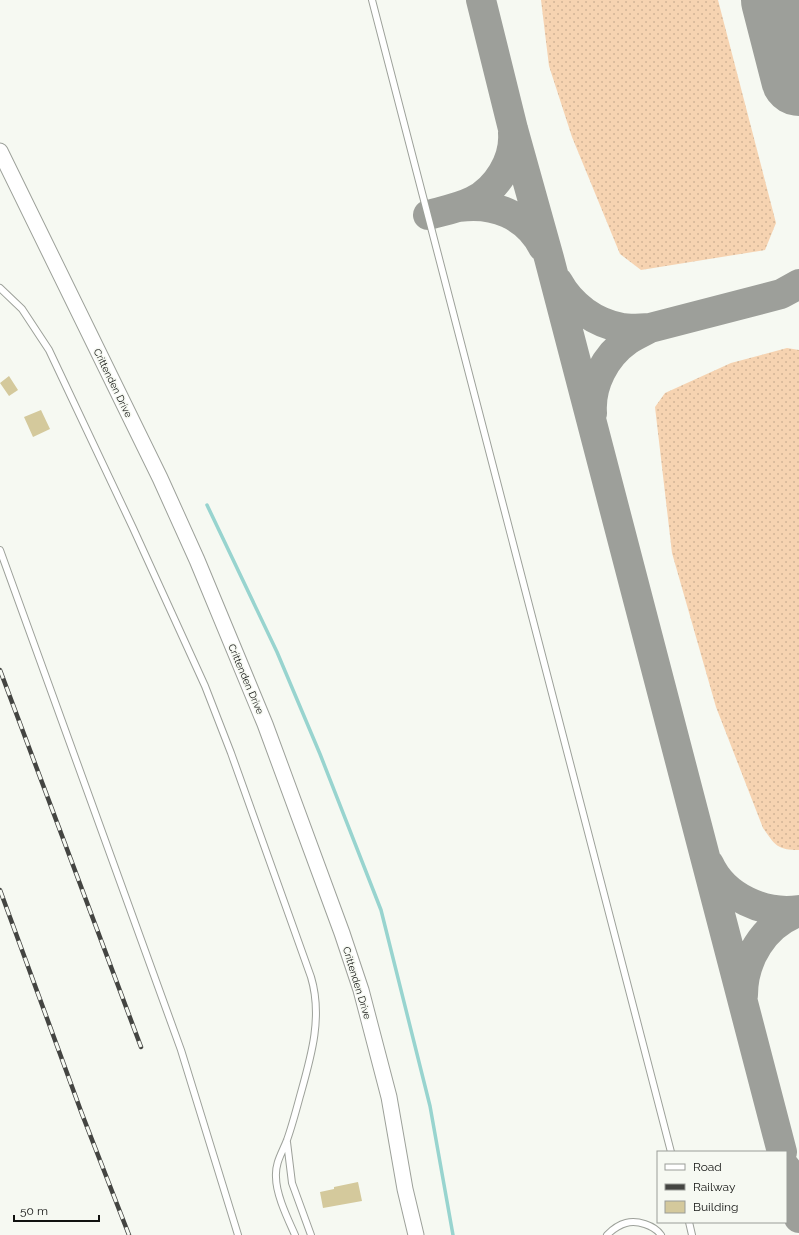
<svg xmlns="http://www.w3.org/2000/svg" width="799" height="1235" font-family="Raleway,sans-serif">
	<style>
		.grass { fill: url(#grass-dots) }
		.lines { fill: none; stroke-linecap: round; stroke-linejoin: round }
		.stream { stroke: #98d4cf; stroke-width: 3.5 }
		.taxiway { stroke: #9d9f9a; stroke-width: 30 }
		.runway { stroke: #9d9f9a; stroke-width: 76 }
		.building { fill: #d4c99c }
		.service-casing { stroke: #9da19a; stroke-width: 8 }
		.tertiary-casing { stroke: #9da19a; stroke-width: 17 }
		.service { stroke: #fff; stroke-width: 6 }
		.tertiary { stroke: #fff; stroke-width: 15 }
		.rail-casing { stroke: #444542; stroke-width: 4.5 }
		.rail { stroke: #f6f9f2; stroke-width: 3; stroke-dasharray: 9; stroke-linecap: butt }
		.labels { text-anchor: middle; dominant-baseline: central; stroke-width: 3; stroke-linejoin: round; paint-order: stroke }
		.street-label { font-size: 10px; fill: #111210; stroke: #f6f9f2 }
	</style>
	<defs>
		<pattern id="grass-dots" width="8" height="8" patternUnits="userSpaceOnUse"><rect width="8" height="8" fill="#f6d3b1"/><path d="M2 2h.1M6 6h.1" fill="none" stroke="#d2b497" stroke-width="1.8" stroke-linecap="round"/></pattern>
	</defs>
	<rect width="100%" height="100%" fill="#f6f9f2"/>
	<!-- grass -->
	<path class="grass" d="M 541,0 L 718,0 L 776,223 L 765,250 L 641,270 L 620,254 L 572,137 L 549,66 Z
		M 787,348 L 799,350 L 799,850 C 777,850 775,845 763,828 L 716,707 L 672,553 L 655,407 L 665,393 L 731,363 Z"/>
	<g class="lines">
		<!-- stream -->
		<path class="stream" d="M 207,505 L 277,652 L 320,754 L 381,910 L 430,1106 L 453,1235"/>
		<!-- taxiway -->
		<path class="taxiway" d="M 481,0 L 513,129 L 549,258 L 782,1152
			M 789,0 L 799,33
			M 459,207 C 493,202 527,215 543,247
			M 428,215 C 443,211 459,208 473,201 C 497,189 515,160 513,133
			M 558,282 C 571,306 595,323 622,328 C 631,330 641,328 650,328 C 643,332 635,335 628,340 C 605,356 590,385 592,413
			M 650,328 L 781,294 L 799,284
			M 709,864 C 724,897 764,915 799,910
			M 743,995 C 743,960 764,924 799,912
			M 786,1168 L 799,1218"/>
		<!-- runway -->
		<path class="runway" d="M 779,0 L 799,78"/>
	</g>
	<!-- building -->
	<path class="building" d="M 9,376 L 18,390 L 9,396 L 0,383 Z
		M 41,410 L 50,429 L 33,437 L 24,417 Z
		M 358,1182 L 362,1201 L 323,1208 L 320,1192 L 334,1189 L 334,1187 Z"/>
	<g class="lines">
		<defs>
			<path id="service" d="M 372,0 L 671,1152
				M 0,288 L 22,309 L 49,350 L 133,528 L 205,686 L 231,753 L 311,977 C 323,1017 311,1057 300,1096 C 296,1111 292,1126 287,1140 C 282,1153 275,1163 276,1177 C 276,1195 288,1219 295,1235
				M 0,550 L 181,1050 L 238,1235
				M 287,1142 L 292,1183 L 311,1235
				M 689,1222 L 692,1235
				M 607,1235 C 612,1230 618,1225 626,1223 C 637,1220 654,1225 661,1235"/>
			<path id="tertiary" d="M 0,151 L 160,478 L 197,560 L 265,724 L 342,933 L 361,990 L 389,1097 L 405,1189 L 416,1235"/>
		</defs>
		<!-- service casing -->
		<use href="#service" class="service-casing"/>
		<!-- tertiary casing -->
		<use href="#tertiary" class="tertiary-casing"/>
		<!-- service -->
		<use href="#service" class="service"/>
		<!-- tertiary -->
		<use href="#tertiary" class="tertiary"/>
		<defs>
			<path id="rail" d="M 0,670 L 141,1047
				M 0,890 L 82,1114 L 129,1235"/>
		</defs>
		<!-- rail casing -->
		<use href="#rail" class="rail-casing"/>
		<!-- rail -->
		<use href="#rail" class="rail"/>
	</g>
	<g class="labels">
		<!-- street labels -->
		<g class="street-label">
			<text transform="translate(113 383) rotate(64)">Crittenden Drive</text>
			<text transform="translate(246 679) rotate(67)">Crittenden Drive</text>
			<text transform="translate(357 983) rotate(73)">Crittenden Drive</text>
		</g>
	</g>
	<!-- legend -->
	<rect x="657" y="1151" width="130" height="72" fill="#f6f9f2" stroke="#9a9d98"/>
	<rect x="665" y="1164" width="20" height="6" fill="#ffffff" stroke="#9a9d98"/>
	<text x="693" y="1171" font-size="12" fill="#111210">Road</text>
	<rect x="665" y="1184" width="20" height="6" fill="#444542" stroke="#9a9d98"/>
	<text x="693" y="1191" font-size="12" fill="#111210">Railway</text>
	<rect x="665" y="1201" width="20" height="12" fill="#d4c99c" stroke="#9a9d98"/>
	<text x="693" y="1211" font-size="12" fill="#111210">Building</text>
	<!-- scale -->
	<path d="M14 1215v6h85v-6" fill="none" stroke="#111210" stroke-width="2"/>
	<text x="20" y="1215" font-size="12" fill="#111210" stroke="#f6f9f2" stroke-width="3" paint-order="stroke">50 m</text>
</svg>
